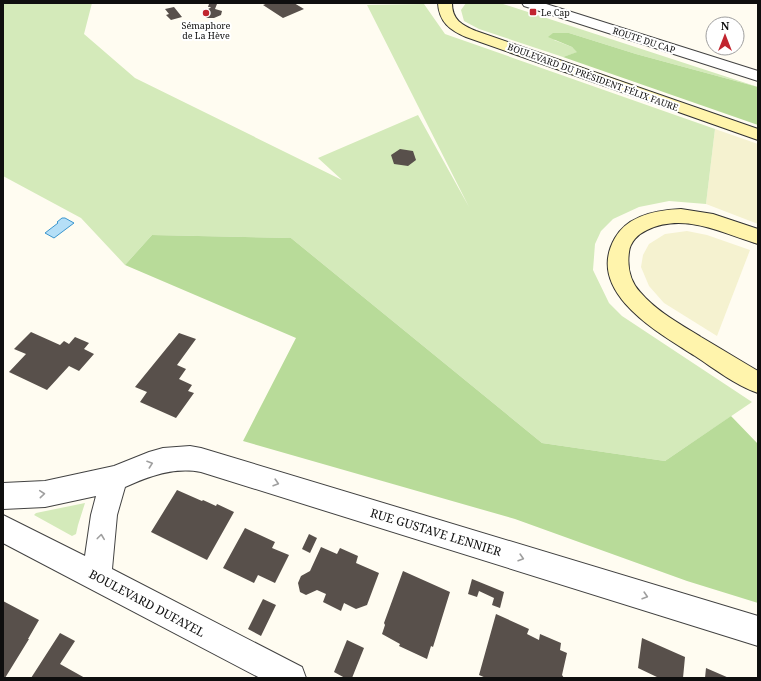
<svg xmlns="http://www.w3.org/2000/svg" width="761" height="681" font-family="'Noto Serif',serif">
	<style>
		.farmland { fill: #f5f2d0 }
		.green { fill: #d4eaba }
		.forest { fill: #b8db99 }
		.water { fill: #b5dff7; stroke: #3c96ce }
		.building { fill: #58504b }
		.lines { fill: none; stroke-linecap: round; stroke-linejoin: round }
		.street-casing { stroke: #424242; stroke-width: 2 }
		.secondary-casing { stroke: #313131; stroke-width: 2 }
		.street { fill: #fff; fill-rule: evenodd }
		.secondary { fill: #fff4ac; fill-rule: evenodd }
		.oneway { stroke: #9f9f9f }
		.poi-dot { fill: #c1252f; stroke: #fff; stroke-width: 1.5 }
		.labels { text-anchor: middle; dominant-baseline: central; stroke-width: 4; stroke-linejoin: round; paint-order: stroke }
		.far-poi-label { font-size: 9px; fill: #0f0f0f; stroke: #fff; text-anchor: start }
		.far-street-label { font-size: 9px; fill: #0f0f0f; stroke: #fff }
		.near-street-label { font-size: 12px; fill: #0f0f0f; stroke: #fff }
	</style>
	<rect width="100%" height="100%" fill="#fffcf1"/>
	<!-- farmland -->
	<path class="farmland" d="M 715,129 L 758,144 L 758,224 L 706,204 Z
		M 687,231 L 707,235 L 750,250 L 717,336 L 664,303 L 649,286 L 641,267 L 643,255 L 649,244 L 665,234 Z"/>
	<!-- green -->
	<path class="green" d="M 3,3 L 92,3 L 84,34 L 135,78 L 342,180 L 318,158 L 418,115 L 469,207 L 367,5 L 424,4 L 445,34 L 715,129 L 706,204 L 669,201 L 639,207 L 613,219 L 601,231 L 595,244 L 593,270 L 609,303 L 622,316 L 752,402 L 665,461 L 542,443 L 291,238 L 152,235 L 125,265 L 81,218 L 3,176 Z
		M 466,3 L 500,3 L 758,87 L 636,54 L 569,33 L 554,40 L 572,47 L 578,52 L 563,57 L 479,29 L 464,21 L 461,10 Z
		M 85,503 L 78,525 L 76,534 L 72,536 L 34,515 L 36,513 Z"/>
	<!-- forest -->
	<path class="forest" d="M 553,33 L 569,33 L 636,54 L 758,87 L 758,125 L 563,57 L 577,52 L 572,47 L 548,37 Z
		M 152,235 L 291,238 L 542,443 L 665,461 L 731,416 L 758,444 L 758,603 L 687,581 L 515,519 L 243,441 L 296,338 L 125,265 Z"/>
	<!-- water -->
	<path class="water" d="M 62,218 L 65,218 L 74,223 L 54,238 L 45,233 L 58,223 L 57,222 Z"/>
	<!-- building -->
	<path class="building" d="M 268,3 L 294,3 L 304,9 L 283,18 L 263,5 Z
		M 209,4 L 217,4 L 215,9 L 222,11 L 221,15 L 214,18 L 207,18 L 203,15 L 204,11 L 210,8 L 211,7 L 208,7 Z
		M 174,7 L 182,17 L 171,20 L 166,15 L 169,14 L 165,9 Z
		M 400,149 L 413,151 L 416,160 L 408,166 L 394,164 L 391,155 Z
		M 31,332 L 60,345 L 64,341 L 69,344 L 75,337 L 89,343 L 84,349 L 94,354 L 79,371 L 69,366 L 47,390 L 9,372 L 26,354 L 14,349 Z
		M 179,333 L 196,339 L 177,365 L 186,369 L 179,379 L 192,385 L 188,391 L 194,393 L 176,418 L 140,402 L 147,392 L 135,387 Z
		M 177,490 L 202,501 L 203,500 L 216,506 L 217,504 L 234,512 L 207,560 L 151,532 Z
		M 245,528 L 275,542 L 272,548 L 289,555 L 275,583 L 258,575 L 254,583 L 223,568 Z
		M 309,534 L 317,538 L 310,553 L 302,549 Z
		M 321,547 L 337,554 L 340,548 L 358,556 L 356,563 L 379,573 L 367,605 L 356,609 L 344,603 L 341,611 L 323,602 L 326,594 L 317,590 L 306,595 L 300,592 L 298,583 L 301,576 L 310,571 Z
		M 403,571 L 450,592 L 433,647 L 431,646 L 427,659 L 399,646 L 400,644 L 382,634 L 385,625 L 384,623 Z
		M 472,579 L 504,592 L 500,608 L 492,605 L 494,598 L 479,591 L 477,597 L 468,594 Z
		M 263,599 L 276,605 L 261,636 L 248,629 Z
		M 3,601 L 39,620 L 28,639 L 29,639 L 5,678 L 3,678 Z
		M 496,614 L 529,629 L 527,634 L 539,640 L 540,634 L 561,643 L 560,650 L 567,653 L 562,675 L 564,678 L 486,678 L 479,675 Z
		M 60,633 L 75,641 L 60,664 L 85,678 L 31,678 Z
		M 642,638 L 685,657 L 683,678 L 659,678 L 638,668 Z
		M 347,640 L 364,648 L 352,678 L 345,678 L 334,672 Z
		M 706,668 L 729,678 L 705,678 Z"/>
	<g class="lines">
		<defs>
			<path id="street" d="M 522,3 L 543,3 L 758,71 L 758,81 L 524,6 Z
				M 190,446 L 201,448 L 758,616 L 758,646 L 201,472 C 173,467 150,476 125,487 L 117,515 L 112,569 L 302,667 L 306,678 L 260,678 L 3,543 L 3,515 L 85,556 L 91,515 L 96,496 L 45,507 L 3,509 L 3,483 L 45,481 L 114,466 L 149,452 L 163,448 Z"/>
			<path id="secondary" d="M 438,3 L 452,3 C 452,20 462,25 476,31 L 758,129 L 758,140 L 466,37 C 450,30 439,22 438,3 Z
				M 681,209 L 713,214 L 758,229 L 758,244 C 722,233 684,212 647,230 C 638,234 630,242 629,252 C 627,266 630,281 640,292 C 656,311 680,324 701,337 C 720,348 739,360 758,371 L 758,393 C 735,385 715,369 695,356 C 659,333 584,292 615,238 C 628,215 657,210 681,209 Z"/>
		</defs>
		<!-- street casing -->
		<use href="#street" class="street-casing"/>
		<!-- secondary casing -->
		<use href="#secondary" class="secondary-casing"/>
		<!-- street -->
		<use href="#street" class="street"/>
		<!-- secondary -->
		<use href="#secondary" class="secondary"/>
	</g>
	<!-- one-way arrows -->
	<defs><path id="oneway-chevron" d="M-2-3.5L2.5 0L-2 3.5" fill="none" stroke-width="1.6" stroke-linecap="round" stroke-linejoin="round"/></defs>
	<g class="oneway">
		<use href="#oneway-chevron" transform="translate(150 464) rotate(-19)"/>
		<use href="#oneway-chevron" transform="translate(276 483) rotate(17)"/>
		<use href="#oneway-chevron" transform="translate(42 494) rotate(-5)"/>
		<use href="#oneway-chevron" transform="translate(101 537) rotate(-83)"/>
		<use href="#oneway-chevron" transform="translate(521 558) rotate(17)"/>
		<use href="#oneway-chevron" transform="translate(645 596) rotate(17)"/>
	</g>
	<!-- markers -->
	<g class="poi-dot">
		<rect x="529" y="8" width="8" height="8" rx="2"/>
		<circle cx="206" cy="13" r="4"/>
	</g>
	<g class="labels">
		<!-- far-poi labels -->
		<g class="far-poi-label">
			<text x="541" y="12">Le Cap</text>
			<text x="206" y="25" text-anchor="middle">Sémaphore<tspan x="206" dy="10">de La Hève</tspan></text>
		</g>
		<!-- far-street labels -->
		<g class="far-street-label">
			<text transform="translate(644 40) rotate(18)">ROUTE DU CAP</text>
			<text transform="translate(593 77) rotate(20)">BOULEVARD DU PRÉSIDENT FÉLIX FAURE</text>
		</g>
		<!-- near-street labels -->
		<g class="near-street-label">
			<text transform="translate(436 532) rotate(17)">RUE GUSTAVE LENNIER</text>
			<text transform="translate(147 603) rotate(28)">BOULEVARD DUFAYEL</text>
		</g>
	</g>
	<!-- border -->
	<rect width="761" height="681" fill="none" stroke="#0f0f0f" stroke-width="8"/>
	<!-- north arrow -->
	<g transform="translate(725 36)"><circle r="19" fill="#ffffff" stroke="#9f9f9f"/>
	<path d="M0-3L7 15L0 10L-7 15Z" fill="#c1252f"/>
	<text y="-6" font-size="11" font-weight="bold" text-anchor="middle" fill="#0f0f0f">N</text>
	</g>
</svg>
